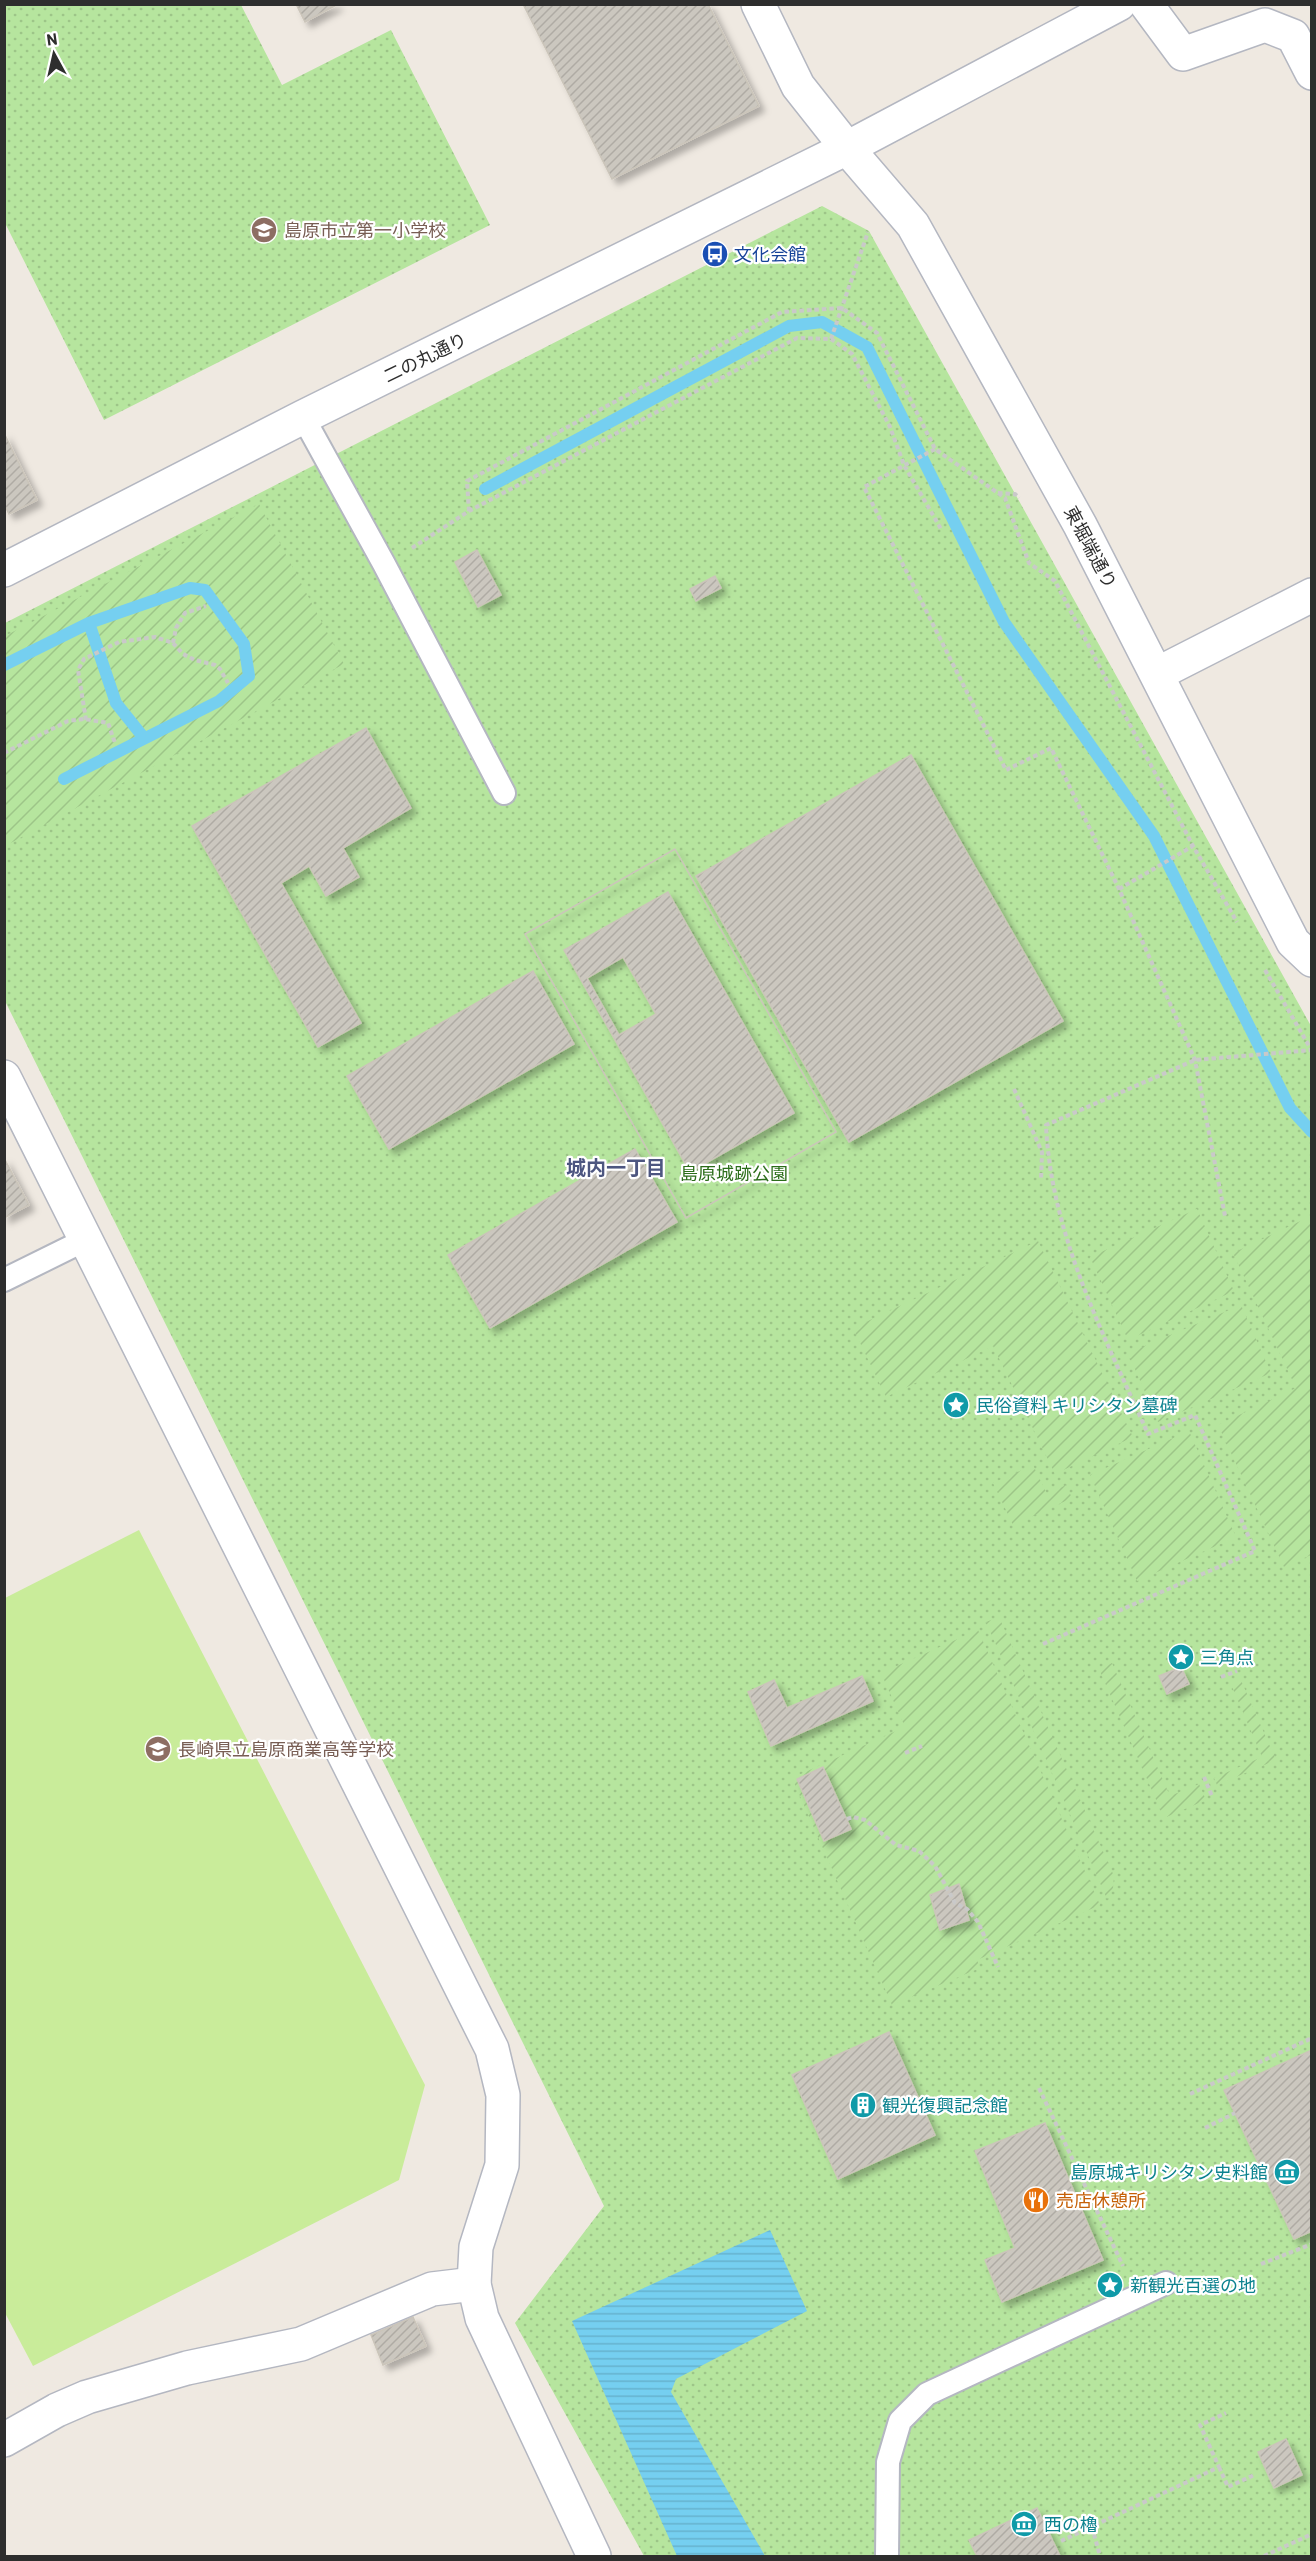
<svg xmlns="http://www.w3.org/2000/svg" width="1316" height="2561" font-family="Barlow,'Noto Sans JP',sans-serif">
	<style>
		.park { fill: url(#park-dots) }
		.garden { fill: url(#garden-furrows) }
		.pitch { fill: #c9ec9a }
		.water { fill: url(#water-rules) }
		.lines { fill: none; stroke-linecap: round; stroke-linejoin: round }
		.stream { stroke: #75cff0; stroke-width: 12 }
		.building { fill: url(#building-hatch); stroke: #cbc5ba; stroke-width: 1.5; fill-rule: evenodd; filter: url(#shadow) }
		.service-casing { stroke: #b4b7c1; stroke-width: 26 }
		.minor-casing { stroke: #b4b7c1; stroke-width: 36 }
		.tertiary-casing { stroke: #b4b7c1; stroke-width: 36 }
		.path { stroke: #c9c9c9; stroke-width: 4; stroke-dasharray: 4.5 3; stroke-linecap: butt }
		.service { stroke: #fff; stroke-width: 22 }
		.minor { stroke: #fff; stroke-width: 33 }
		.tertiary { stroke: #fff; stroke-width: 33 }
		.labels { text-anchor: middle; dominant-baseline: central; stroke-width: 4.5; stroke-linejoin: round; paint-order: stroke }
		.education-label { font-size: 18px; fill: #785e54; stroke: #fff; text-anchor: start }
		.transit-label { font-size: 18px; fill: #164399; stroke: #fff; text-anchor: start }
		.street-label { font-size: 18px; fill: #2e2e2e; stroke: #fff }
		.park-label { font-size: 18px; fill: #2c6e1b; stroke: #fff }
		.culture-label { font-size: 18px; fill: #0d838f; stroke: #fff; text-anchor: start }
		.food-label { font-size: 18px; fill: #c56008; stroke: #fff; text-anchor: start }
		.neighbourhood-label { font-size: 20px; font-weight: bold; fill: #4d5680; stroke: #fff }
	</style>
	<defs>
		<pattern id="park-dots" width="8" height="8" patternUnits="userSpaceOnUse" patternTransform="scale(1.5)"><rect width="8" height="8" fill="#b6e59e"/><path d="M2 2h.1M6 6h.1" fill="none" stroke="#9dc588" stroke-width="1.8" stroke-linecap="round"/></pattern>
		<pattern id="garden-furrows" width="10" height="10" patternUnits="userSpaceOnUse" patternTransform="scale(1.5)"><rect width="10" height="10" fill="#b6e59e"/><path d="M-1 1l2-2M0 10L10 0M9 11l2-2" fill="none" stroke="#9dc588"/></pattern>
		<pattern id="water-rules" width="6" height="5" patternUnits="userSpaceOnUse" patternTransform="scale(1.5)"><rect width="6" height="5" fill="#75cff0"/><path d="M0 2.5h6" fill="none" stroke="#66b2ce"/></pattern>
		<pattern id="building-hatch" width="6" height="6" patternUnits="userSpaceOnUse" patternTransform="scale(1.5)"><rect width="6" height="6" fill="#cbc7bf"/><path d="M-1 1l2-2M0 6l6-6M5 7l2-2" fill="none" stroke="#afaba4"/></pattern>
		<filter id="shadow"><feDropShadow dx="5.5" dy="5.5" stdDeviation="3" flood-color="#0004"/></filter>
	</defs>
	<rect width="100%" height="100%" fill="#efe9e1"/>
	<!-- park -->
	<path class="park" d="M 241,5 L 282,85 L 391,30 L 490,225 L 104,420 L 5,223 L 5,5 Z
		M 822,206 L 869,231 L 1311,1026 L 1311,2556 L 644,2556 L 515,2323 L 604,2206 L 5,1001 L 5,623 Z"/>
	<!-- garden -->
	<path class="garden" d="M 259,504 L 344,664 L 5,846 L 5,636 Z
		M 1197,1209 L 1234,1291 L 1128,1340 L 1090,1257 Z
		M 1311,1216 L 1311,1555 L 1284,1567 L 1218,1425 L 1296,1388 L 1233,1253 Z
		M 1038,1241 L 1133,1437 L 1055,1474 L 993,1346 L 886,1397 L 853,1328 Z
		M 1241,1305 L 1271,1373 L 1158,1422 L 1128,1353 Z
		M 1189,1431 L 1236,1537 L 1137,1581 L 1090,1475 Z
		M 1033,1465 L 1047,1494 L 1066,1485 L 1072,1498 L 1013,1525 L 993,1483 Z
		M 999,1617 L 1114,1876 L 1113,1888 L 1107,1899 L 986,1622 Z
		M 978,1630 L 1100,1905 L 977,1960 L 980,1968 L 892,2005 L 792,1778 L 905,1727 L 881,1673 Z
		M 1112,1663 L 1170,1796 L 1199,1784 L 1206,1800 L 1164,1818 L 1099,1669 Z
		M 1240,1678 L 1276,1760 L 1217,1785 L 1214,1778 L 1262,1757 L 1230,1682 Z"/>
	<!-- pitch -->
	<path class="pitch" d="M 139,1530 L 425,2085 L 399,2180 L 33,2366 L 4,2311 L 5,1598 Z"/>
	<!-- water -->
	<path class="water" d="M 770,2230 L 807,2311 L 676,2379 L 671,2392 L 765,2556 L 677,2556 L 572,2321 Z"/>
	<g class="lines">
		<!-- stream -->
		<path class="stream" d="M 485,489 L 789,326 L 822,322 L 867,347 L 1004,622 L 1154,836 L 1290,1108 L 1312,1132
			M 89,623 L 116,703 L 144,738
			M 4,665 L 89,623 L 190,588 L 205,590 L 244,644 L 249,676 L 219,701 L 64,779"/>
	</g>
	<!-- building -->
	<path class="building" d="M 296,4 L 338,4 L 305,22 Z
		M 523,4 L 708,4 L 759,106 L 612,179 Z
		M 4,433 L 37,500 L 9,514 L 4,504 Z
		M 477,550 L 501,595 L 478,607 L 455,562 Z
		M 715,576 L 721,588 L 696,601 L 690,589 Z
		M 366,728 L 411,808 L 343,848 L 359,877 L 326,896 L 309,866 L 281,883 L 361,1023 L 318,1047 L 192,826 Z
		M 911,755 L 1063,1021 L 849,1142 L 696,876 Z
		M 675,849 L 836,1132 L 686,1218 L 525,934 ZM 668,892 L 794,1113 L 690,1172 L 564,950 Z
		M 675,849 L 836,1132 L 686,1218 L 525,934 Z
		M 623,957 L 656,1014 L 619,1035 L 587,978 Z
		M 533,971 L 574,1044 L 389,1149 L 347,1076 Z
		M 635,1149 L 677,1222 L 490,1328 L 448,1255 Z
		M 4,1158 L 29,1205 L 4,1218 Z
		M 1181,1667 L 1189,1684 L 1167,1694 L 1159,1676 Z
		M 862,1676 L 873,1701 L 771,1746 L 748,1692 L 774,1680 L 787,1708 Z
		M 823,1767 L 851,1829 L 824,1841 L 797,1779 Z
		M 959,1884 L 969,1920 L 940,1930 L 930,1895 Z
		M 889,2032 L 935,2135 L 838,2179 L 792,2075 Z
		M 1312,2050 L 1312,2231 L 1294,2239 L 1224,2090 Z
		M 1045,2123 L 1103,2260 L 1002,2302 L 985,2260 L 1015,2248 L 975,2151 Z
		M 413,2317 L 426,2346 L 383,2365 L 371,2335 Z
		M 1286,2439 L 1302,2475 L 1274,2488 L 1258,2452 Z
		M 1037,2508 L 1060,2556 L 977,2556 L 969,2540 Z"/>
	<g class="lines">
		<defs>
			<path id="service" d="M 303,417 L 384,564 L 504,793
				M 4,1280 L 85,1240
				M 887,2556 L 888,2462 L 900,2421 L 927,2394 L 1166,2283"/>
			<path id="minor" d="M 758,4 L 798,86 L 847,148
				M 1146,4 L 1183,54 L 1265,25 L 1293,36 L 1312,73
				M 1157,674 L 1312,595
				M 4,2440 L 57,2410 L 87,2397 L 187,2368 L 301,2344 L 432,2289 L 474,2284"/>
			<path id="tertiary" d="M 847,148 L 913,225 L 1080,525 L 1293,942 L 1312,960
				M 4,570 L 303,417 L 847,148 L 1119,4
				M 4,1077 L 492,2049 L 503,2095 L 502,2165 L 476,2247 L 474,2284 L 482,2318 L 594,2556"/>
		</defs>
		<!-- service casing -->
		<use href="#service" class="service-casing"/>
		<!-- minor casing -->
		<use href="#minor" class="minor-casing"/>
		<!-- tertiary casing -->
		<use href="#tertiary" class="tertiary-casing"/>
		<!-- path -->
		<path class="path" d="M 831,339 L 868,232
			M 935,449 L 864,487 L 1006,770 L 1051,748 L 1119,889 L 1195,1060 L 1225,1216
			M 998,493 L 1015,494 L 1019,498
			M 469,511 L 467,481 L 782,312 L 842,308 L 877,333 L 935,449 L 1005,498 L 1029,563 L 1055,581 L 1193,846 L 1237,922
			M 412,548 L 469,511 L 797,338 L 831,339 L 852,354 L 890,427 L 904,465 L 941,529
			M 173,643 L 176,628 L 185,613 L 206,606
			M 86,720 L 78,670 L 84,659 L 119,642 L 155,637 L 173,643 L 183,654 L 195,660 L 215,665 L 220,669 L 228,683
			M 4,753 L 68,721 L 84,719 L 108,723 L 115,743
			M 1119,889 L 1193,846
			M 1265,970 L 1312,1051
			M 1014,1089 L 1042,1152 L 1041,1179
			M 1043,1644 L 1255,1551 L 1195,1415 L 1148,1434 C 1104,1335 1051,1235 1046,1125 L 1195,1060 L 1312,1050
			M 1221,1677 L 1237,1671
			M 905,1753 L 922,1746
			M 1204,1777 L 1212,1796
			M 847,1819 L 853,1817 L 865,1820 L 896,1845 L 919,1851 L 935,1866 L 955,1903 L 967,1909 L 978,1922 L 998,1967
			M 1039,2088 L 1123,2266
			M 1190,2094 L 1312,2038
			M 1205,2128 L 1235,2113
			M 1261,2264 L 1312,2244
			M 1219,2467 L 1228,2487 L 1254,2475
			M 1092,2527 L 1100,2556
			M 1061,2541 L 1219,2467 L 1200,2425 L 1226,2413
			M 1264,2556 L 1312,2534"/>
		<!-- service -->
		<use href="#service" class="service"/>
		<!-- minor -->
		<use href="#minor" class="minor"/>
		<!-- tertiary -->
		<use href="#tertiary" class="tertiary"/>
	</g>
	<!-- icons -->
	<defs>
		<symbol id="school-disc" viewBox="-11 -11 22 22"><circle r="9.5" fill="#8d6e63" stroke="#fff"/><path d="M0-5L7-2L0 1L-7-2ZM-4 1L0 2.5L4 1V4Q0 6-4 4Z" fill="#fff"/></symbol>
		<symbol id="bus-disc" viewBox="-11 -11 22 22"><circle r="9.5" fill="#1a4fb4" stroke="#fff"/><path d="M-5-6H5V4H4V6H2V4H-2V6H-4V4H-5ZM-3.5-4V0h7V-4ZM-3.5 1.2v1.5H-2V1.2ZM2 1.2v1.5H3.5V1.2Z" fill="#fff"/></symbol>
		<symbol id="sight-disc" viewBox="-11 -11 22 22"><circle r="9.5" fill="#0f9aa8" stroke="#fff"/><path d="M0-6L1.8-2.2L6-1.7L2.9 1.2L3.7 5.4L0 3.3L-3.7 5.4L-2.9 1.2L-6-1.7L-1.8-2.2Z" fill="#fff"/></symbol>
		<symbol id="building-disc" viewBox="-11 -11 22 22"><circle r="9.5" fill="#0f9aa8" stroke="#fff"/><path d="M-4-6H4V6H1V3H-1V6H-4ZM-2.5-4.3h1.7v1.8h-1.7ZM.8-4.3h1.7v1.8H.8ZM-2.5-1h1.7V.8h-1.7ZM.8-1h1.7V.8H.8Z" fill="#fff"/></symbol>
		<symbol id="museum-disc" viewBox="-11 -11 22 22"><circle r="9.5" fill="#0f9aa8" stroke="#fff"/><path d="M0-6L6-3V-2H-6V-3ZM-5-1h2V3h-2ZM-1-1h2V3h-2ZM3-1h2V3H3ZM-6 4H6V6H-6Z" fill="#fff"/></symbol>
		<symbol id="restaurant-disc" viewBox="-11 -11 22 22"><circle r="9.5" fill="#e8710a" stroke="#fff"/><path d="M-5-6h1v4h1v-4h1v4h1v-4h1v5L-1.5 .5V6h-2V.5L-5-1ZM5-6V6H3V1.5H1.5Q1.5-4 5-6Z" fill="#fff"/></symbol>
	</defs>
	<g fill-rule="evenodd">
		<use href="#school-disc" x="249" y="215" width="30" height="30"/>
		<use href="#bus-disc" x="700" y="239" width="30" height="30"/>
		<use href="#sight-disc" x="941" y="1390" width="30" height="30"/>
		<use href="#sight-disc" x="1166" y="1642" width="30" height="30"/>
		<use href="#school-disc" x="143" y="1734" width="30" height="30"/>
		<use href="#building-disc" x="848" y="2090" width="30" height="30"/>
		<use href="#museum-disc" x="1272" y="2157" width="30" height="30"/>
		<use href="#restaurant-disc" x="1021" y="2185" width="30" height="30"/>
		<use href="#sight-disc" x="1095" y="2270" width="30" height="30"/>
		<use href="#museum-disc" x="1009" y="2509" width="30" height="30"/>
	</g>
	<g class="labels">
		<!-- education labels -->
		<g class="education-label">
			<text x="284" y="230">島原市立第一小学校</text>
			<text x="178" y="1749">長崎県立島原商業高等学校</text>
		</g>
		<!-- transit labels -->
		<g class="transit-label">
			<text x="734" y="254">文化会館</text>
		</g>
		<!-- street labels -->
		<g class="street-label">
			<text transform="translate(425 357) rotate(-26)">二の丸通り</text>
			<text transform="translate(1091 547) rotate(62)">東堀端通り</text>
		</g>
		<!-- park labels -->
		<g class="park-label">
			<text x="734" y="1173">島原城跡公園</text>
		</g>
		<!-- culture labels -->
		<g class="culture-label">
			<text x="976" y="1405">民俗資料 キリシタン墓碑</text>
			<text x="1200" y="1657">三角点</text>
			<text x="882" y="2105">観光復興記念館</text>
			<text x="1268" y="2172" text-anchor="end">島原城キリシタン史料館</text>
			<text x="1130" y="2285">新観光百選の地</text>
			<text x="1044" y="2524">西の櫓</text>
		</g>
		<!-- food labels -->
		<g class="food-label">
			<text x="1056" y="2200">売店休憩所</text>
		</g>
		<!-- neighbourhood labels -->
		<g class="neighbourhood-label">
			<text x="616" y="1167">城内一丁目</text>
		</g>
	</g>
	<!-- border -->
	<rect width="1316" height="2561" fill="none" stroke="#2e2e2e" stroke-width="12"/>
	<!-- north arrow -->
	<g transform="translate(54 54) rotate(352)" stroke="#ffffff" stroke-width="4.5" paint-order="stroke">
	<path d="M0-4.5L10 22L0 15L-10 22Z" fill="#2e2e2e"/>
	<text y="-9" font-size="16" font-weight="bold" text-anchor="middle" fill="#2e2e2e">N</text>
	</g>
</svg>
